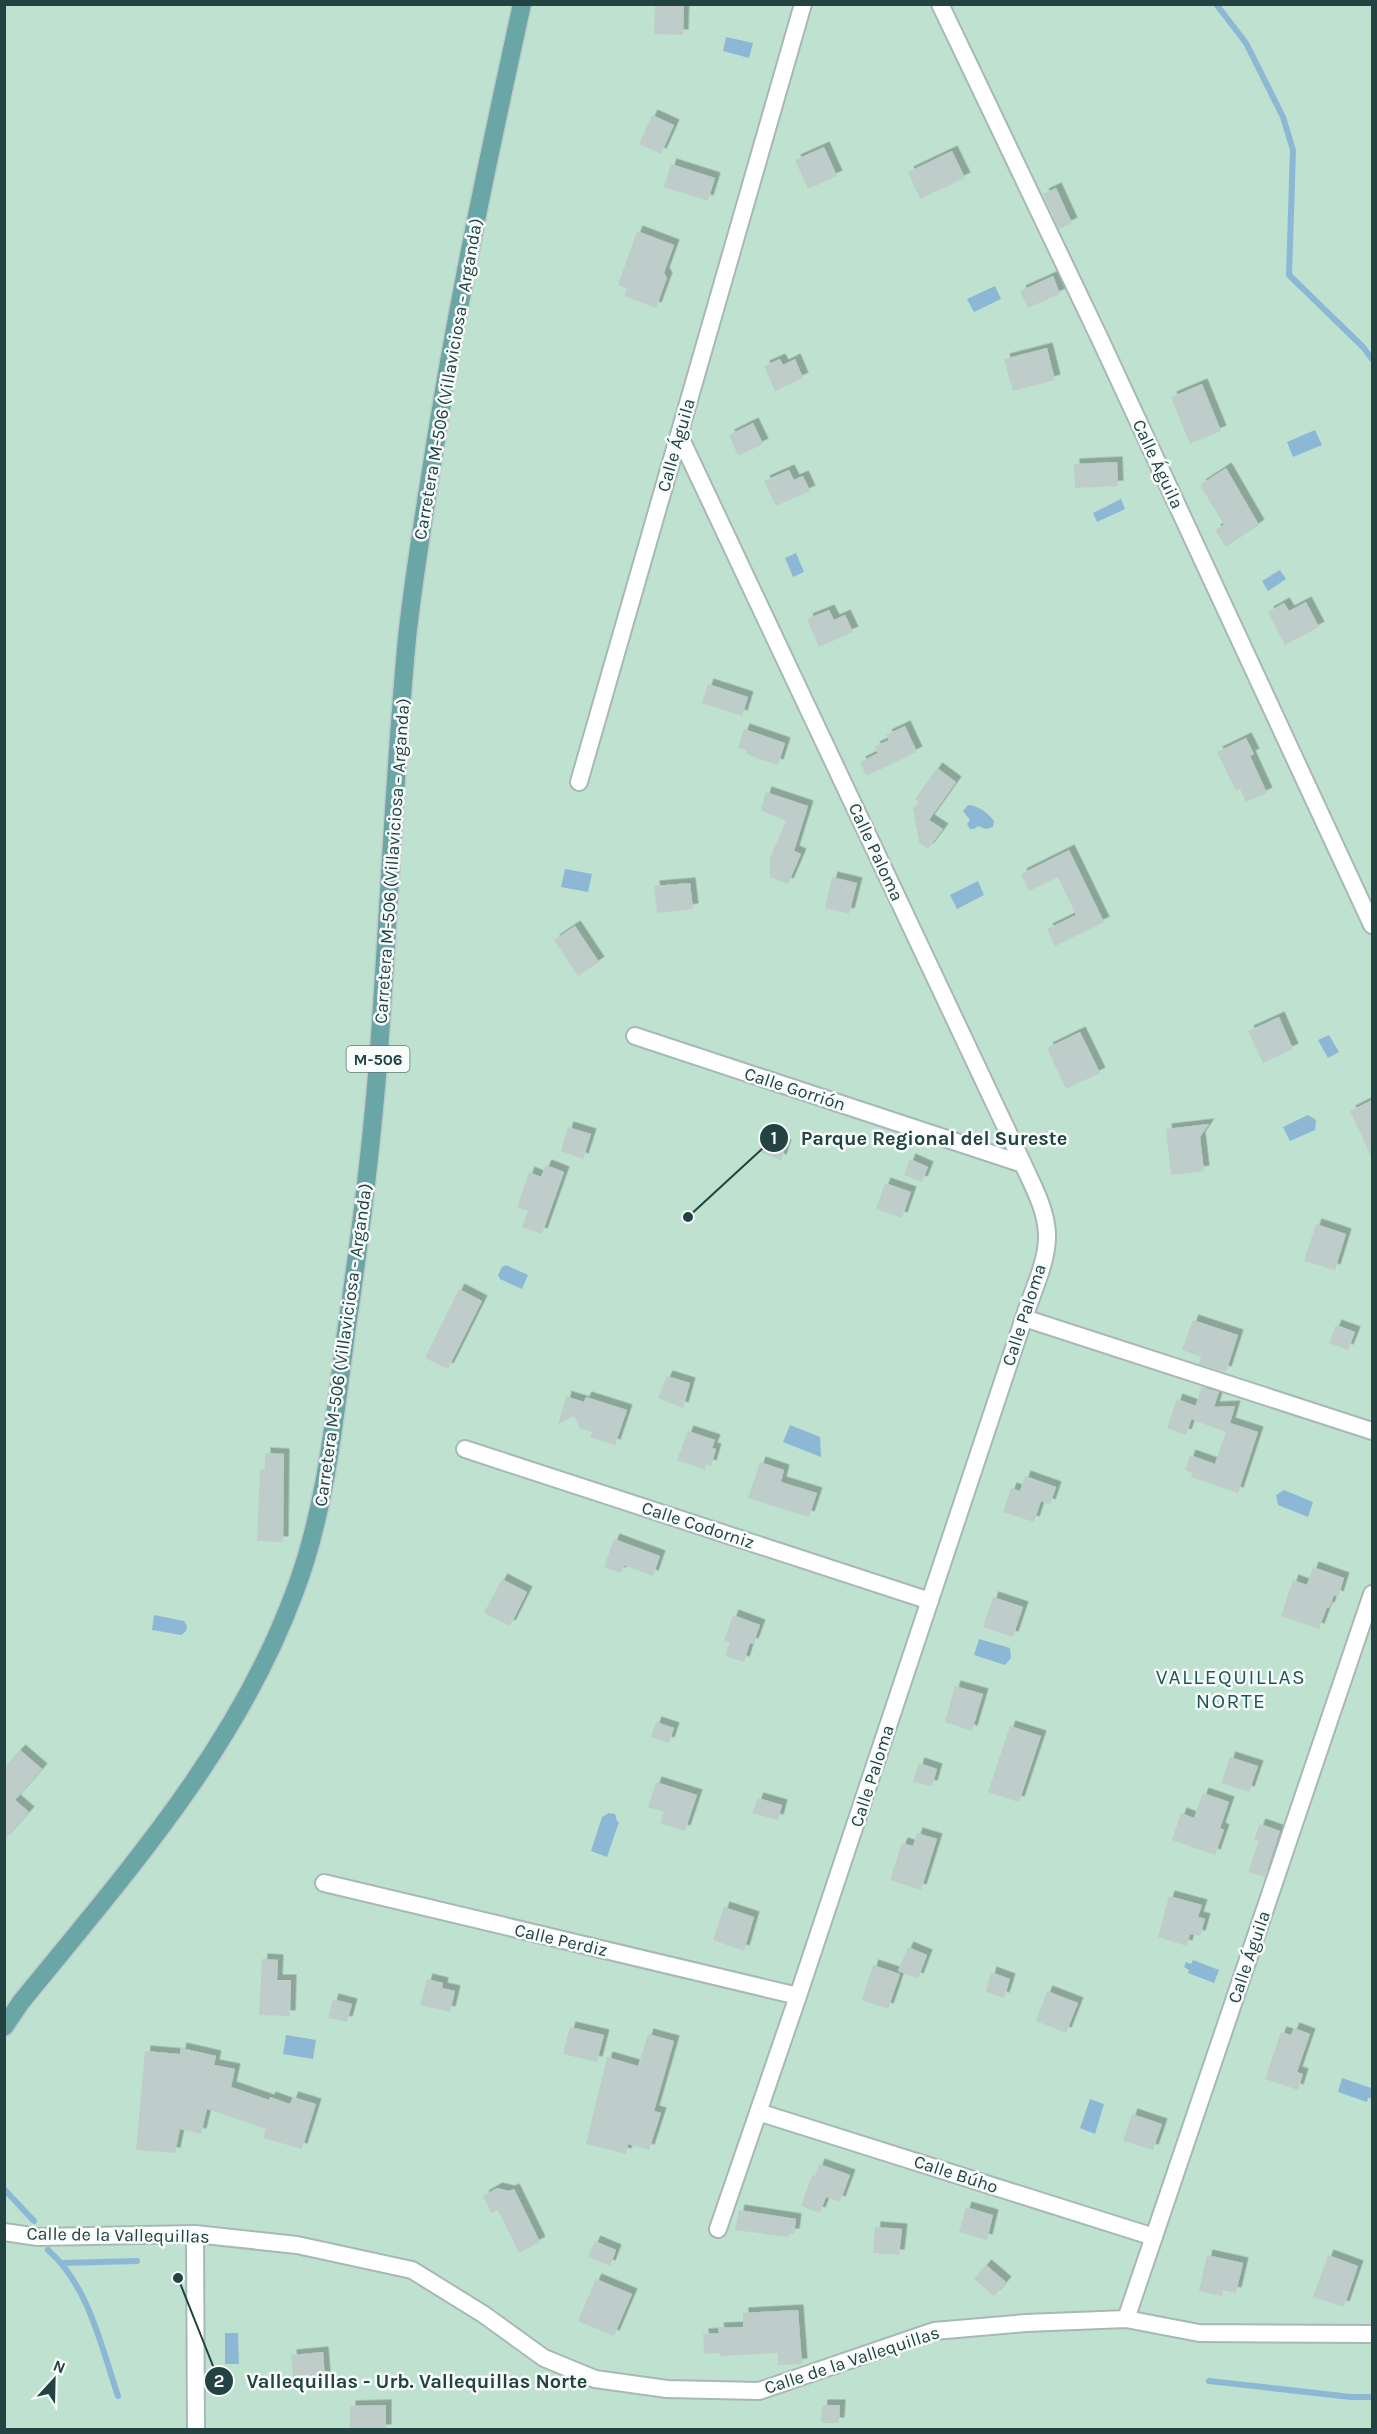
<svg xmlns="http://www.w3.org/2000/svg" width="1377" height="2434" font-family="Karla,sans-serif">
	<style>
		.green { fill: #bee1d0 }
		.water { fill: #8cb8d5 }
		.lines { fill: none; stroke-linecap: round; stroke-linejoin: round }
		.stream { stroke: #8cb8d5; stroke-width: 6 }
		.building { fill: #becdca; filter: url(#shadow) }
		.minor-casing { stroke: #a8b8b6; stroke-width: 20 }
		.primary-casing { stroke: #c1caca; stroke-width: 21 }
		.minor { stroke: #fff; stroke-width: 16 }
		.primary { stroke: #69a6a5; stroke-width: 18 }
		.labels { text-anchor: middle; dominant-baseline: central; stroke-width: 5; stroke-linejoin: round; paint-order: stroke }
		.shield { fill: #f7fbfa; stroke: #637a79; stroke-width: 1.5 }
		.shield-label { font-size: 16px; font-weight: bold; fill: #234242 }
		.street-label { font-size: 18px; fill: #234242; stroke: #f7fbfa }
		.quarter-label { font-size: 21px; letter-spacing: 1.5px; fill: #1e5656; stroke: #f7fbfa }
		.leader { fill: none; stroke: #234242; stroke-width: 2 }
		.callout-dot { fill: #234242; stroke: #f7fbfa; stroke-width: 2 }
		.mark-label { font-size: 18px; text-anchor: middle; font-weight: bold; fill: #fff }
		.callout-label { font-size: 20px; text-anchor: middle; font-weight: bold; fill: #234242; stroke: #f7fbfa; stroke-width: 5; stroke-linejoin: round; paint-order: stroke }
	</style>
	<defs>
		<filter id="shadow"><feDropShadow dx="5.5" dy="-5.5" stdDeviation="0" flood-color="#0004"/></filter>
	</defs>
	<rect width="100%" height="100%" fill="#e6efed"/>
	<!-- green -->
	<path class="green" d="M 5,5 L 1372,5 L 1372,2429 L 5,2430 Z"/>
	<!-- water -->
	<path class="water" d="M 726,37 L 753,43 L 749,58 L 723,51 Z
		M 995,286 L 1001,299 L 974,312 L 967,299 Z
		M 1315,430 L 1322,445 L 1293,457 L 1287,442 Z
		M 1121,499 L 1125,509 L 1097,522 L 1093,513 Z
		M 796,553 L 804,572 L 793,577 L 785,558 Z
		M 1280,570 L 1286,579 L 1268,591 L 1262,581 Z
		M 968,805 C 979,806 987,812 994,821 L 993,827 L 986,829 L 978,826 L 974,829 L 970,829 L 967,824 L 970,820 L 963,811 Z
		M 565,869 L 592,874 L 588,892 L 561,887 Z
		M 978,881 L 984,895 L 957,909 L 950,895 Z
		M 1329,1035 L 1339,1052 L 1328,1058 L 1318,1040 Z
		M 1308,1115 L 1316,1120 L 1315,1130 L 1290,1141 L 1283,1127 Z
		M 506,1265 L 528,1275 L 522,1289 L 500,1279 L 498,1275 L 502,1267 Z
		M 790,1425 L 820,1437 L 821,1457 L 783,1442 Z
		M 1284,1490 L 1313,1502 L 1308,1517 L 1278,1505 L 1276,1495 Z
		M 154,1615 L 184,1621 L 187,1626 L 186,1631 L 181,1635 L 152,1630 Z
		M 979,1639 L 1010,1648 L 1011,1658 L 1005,1665 L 974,1655 Z
		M 609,1813 L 615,1814 L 617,1821 L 619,1822 L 607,1857 L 591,1851 L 602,1817 Z
		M 1193,1960 L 1219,1970 L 1214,1983 L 1188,1973 L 1189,1970 L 1184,1967 L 1186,1962 L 1191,1964 Z
		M 286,2035 L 316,2040 L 313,2059 L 283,2054 Z
		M 1342,2078 L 1371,2088 L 1371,2098 L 1368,2098 L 1367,2102 L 1338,2092 Z
		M 1090,2099 L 1104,2104 L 1095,2134 L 1080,2128 Z
		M 225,2333 L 238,2333 L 239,2364 L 225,2364 Z"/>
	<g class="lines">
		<!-- stream -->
		<path class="stream" d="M 1216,4 L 1246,43 L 1283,117 L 1293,150 L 1289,275 L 1363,347 L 1372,359
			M 4,2189 L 34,2221
			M 48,2250 C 89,2286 101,2346 118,2396
			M 63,2263 L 137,2261
			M 1209,2381 L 1351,2397 L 1372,2397"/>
	</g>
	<!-- building -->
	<path class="building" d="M 655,4 L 684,4 L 683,35 L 654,34 Z
		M 652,115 L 674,125 L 661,154 L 639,144 Z
		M 824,147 L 837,176 L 808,189 L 795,160 Z
		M 952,151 L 965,178 L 920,199 L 908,172 Z
		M 671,164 L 715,178 L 708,201 L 664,187 Z
		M 1056,188 L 1072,223 L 1059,229 L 1043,194 Z
		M 637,231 L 674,245 L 664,273 L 667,278 L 656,308 L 624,296 L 627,288 L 618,285 Z
		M 1053,276 L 1060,294 L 1028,308 L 1020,291 Z
		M 1047,348 L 1055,380 L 1013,391 L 1004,359 Z
		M 780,359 L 783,365 L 795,359 L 803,378 L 775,391 L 764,366 Z
		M 1202,384 L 1221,431 L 1190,444 L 1171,397 Z
		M 753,423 L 763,444 L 738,456 L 729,435 Z
		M 1117,462 L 1118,486 L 1075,488 L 1074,464 Z
		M 1226,468 L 1259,525 L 1226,547 L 1215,530 L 1224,525 L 1200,485 Z
		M 789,470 L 794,480 L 803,476 L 810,491 L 776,506 L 764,481 Z
		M 1306,602 L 1319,627 L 1285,645 L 1268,612 L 1284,603 L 1289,611 Z
		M 829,610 L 834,620 L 845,615 L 853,632 L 819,647 L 807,619 Z
		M 708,684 L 748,697 L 742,716 L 702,703 Z
		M 905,726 L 917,752 L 866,776 L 860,762 L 878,753 L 874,747 L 889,740 L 886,735 Z
		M 744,729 L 785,743 L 778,765 L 756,758 L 746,753 L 747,750 L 738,748 Z
		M 1246,738 L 1254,754 L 1250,756 L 1267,793 L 1246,802 L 1240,789 L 1236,791 L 1217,752 Z
		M 937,768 L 956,782 L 929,820 L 943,829 L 928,849 L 919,842 L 913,808 L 919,802 L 915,799 Z
		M 766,792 L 808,806 L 794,851 L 801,854 L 788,884 L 770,877 L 770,858 L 786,821 L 761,810 Z
		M 1069,850 L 1104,922 L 1055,946 L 1047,929 L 1076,915 L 1058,877 L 1029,891 L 1021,874 Z
		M 832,877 L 857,883 L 849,914 L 825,908 Z
		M 690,883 L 693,909 L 657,913 L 654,886 Z
		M 575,926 L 599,962 L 578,976 L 554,940 Z
		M 1279,1017 L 1293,1049 L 1263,1063 L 1248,1031 Z
		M 1080,1032 L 1100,1073 L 1066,1089 L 1047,1048 Z
		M 1372,1100 L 1372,1158 L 1350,1111 Z
		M 1209,1124 L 1200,1137 L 1204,1171 L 1171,1175 L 1166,1129 Z
		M 568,1127 L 591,1134 L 583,1159 L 561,1151 Z
		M 763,1137 L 786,1145 L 781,1160 L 758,1151 Z
		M 910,1159 L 928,1167 L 922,1182 L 904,1175 Z
		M 546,1165 L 564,1172 L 542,1234 L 522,1227 L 528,1211 L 517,1207 L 529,1172 L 541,1177 Z
		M 885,1183 L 911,1192 L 902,1218 L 876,1209 Z
		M 1316,1224 L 1346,1234 L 1335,1270 L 1304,1261 Z
		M 459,1289 L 482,1301 L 448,1369 L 425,1358 Z
		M 1193,1320 L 1238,1335 L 1226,1372 L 1199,1364 L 1201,1357 L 1182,1350 Z
		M 1336,1325 L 1355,1332 L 1348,1350 L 1329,1343 Z
		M 667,1376 L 690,1383 L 683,1408 L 658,1398 Z
		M 1202,1387 L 1219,1392 L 1214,1407 L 1235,1406 L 1230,1423 L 1258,1432 L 1238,1493 L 1191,1477 L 1192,1473 L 1185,1470 L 1190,1455 L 1215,1464 L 1226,1432 L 1191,1419 Z
		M 565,1396 L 584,1402 L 586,1397 L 627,1410 L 615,1445 L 590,1437 L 592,1432 L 580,1428 L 574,1416 L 558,1424 L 566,1398 Z
		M 1177,1399 L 1196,1406 L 1186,1435 L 1167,1428 Z
		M 688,1431 L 715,1440 L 712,1448 L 716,1449 L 711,1466 L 706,1464 L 705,1470 L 677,1460 Z
		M 265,1453 L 284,1454 L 283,1542 L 257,1541 L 260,1469 L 265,1469 Z
		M 760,1462 L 784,1470 L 781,1482 L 817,1493 L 809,1517 L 748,1498 Z
		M 1025,1476 L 1056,1487 L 1050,1505 L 1041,1501 L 1034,1522 L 1003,1512 L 1011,1488 L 1020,1491 Z
		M 614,1539 L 660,1556 L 653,1576 L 624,1565 L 621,1573 L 604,1567 Z
		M 1313,1567 L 1344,1578 L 1338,1597 L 1334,1595 L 1329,1608 L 1327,1607 L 1319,1629 L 1281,1616 L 1293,1580 L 1307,1585 Z
		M 502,1579 L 527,1592 L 510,1626 L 484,1613 Z
		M 993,1597 L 1023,1607 L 1013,1637 L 983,1627 Z
		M 733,1615 L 760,1625 L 753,1644 L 750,1643 L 744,1662 L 725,1656 L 730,1643 L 724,1641 Z
		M 955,1686 L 983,1694 L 972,1731 L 945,1722 Z
		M 656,1722 L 674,1728 L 669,1743 L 651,1737 Z
		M 1010,1726 L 1041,1736 L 1019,1802 L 988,1792 Z
		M 20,1750 L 42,1769 L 15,1800 L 29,1812 L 4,1840 L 4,1768 Z
		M 1230,1757 L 1258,1766 L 1249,1792 L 1221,1783 Z
		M 919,1763 L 937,1769 L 932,1786 L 913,1782 Z
		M 656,1782 L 697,1795 L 685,1831 L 660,1823 L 664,1812 L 648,1807 Z
		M 1203,1793 L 1229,1802 L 1220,1828 L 1224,1830 L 1215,1855 L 1172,1840 L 1181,1813 L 1194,1818 Z
		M 758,1798 L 782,1805 L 778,1820 L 752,1813 Z
		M 1260,1824 L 1280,1831 L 1265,1877 L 1248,1872 L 1259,1841 L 1254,1840 Z
		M 917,1833 L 937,1839 L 921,1890 L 890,1880 L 902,1843 L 913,1846 Z
		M 1169,1896 L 1202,1905 L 1198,1917 L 1205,1919 L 1200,1936 L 1190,1934 L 1187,1946 L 1158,1937 Z
		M 724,1907 L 754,1917 L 744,1951 L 713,1940 Z
		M 908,1947 L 927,1955 L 918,1979 L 898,1971 Z
		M 262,1959 L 278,1960 L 277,1980 L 291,1980 L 290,2016 L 259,2015 Z
		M 873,1965 L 900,1974 L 888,2009 L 862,2000 Z
		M 991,1972 L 1010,1979 L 1004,1998 L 986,1992 Z
		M 427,1979 L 443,1983 L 442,1988 L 455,1991 L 450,2012 L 420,2005 Z
		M 1047,1991 L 1078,2003 L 1066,2033 L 1036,2021 Z
		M 333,1999 L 352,2004 L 347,2022 L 328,2018 Z
		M 570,2027 L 604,2035 L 597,2062 L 563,2054 Z
		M 1294,2028 L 1310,2034 L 1297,2072 L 1303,2074 L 1298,2090 L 1265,2079 L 1281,2032 L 1291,2035 Z
		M 648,2034 L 674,2041 L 654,2111 L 661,2113 L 649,2150 L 628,2144 L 626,2154 L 586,2144 L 607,2057 L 638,2066 Z
		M 181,2048 L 216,2056 L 214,2065 L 235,2069 L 231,2087 L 269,2100 L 270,2097 L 290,2104 L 293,2097 L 316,2104 L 302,2149 L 263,2138 L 266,2129 L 207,2109 L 201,2134 L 180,2129 L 175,2153 L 136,2150 L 145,2051 L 180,2054 Z
		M 1132,2114 L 1162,2124 L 1153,2150 L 1123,2141 Z
		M 819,2164 L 850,2175 L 840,2202 L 826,2197 L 820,2213 L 801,2206 L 812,2175 L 815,2176 Z
		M 497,2188 L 509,2191 L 514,2189 L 540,2242 L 519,2253 L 498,2210 L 491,2213 L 483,2196 Z
		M 966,2207 L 993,2215 L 987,2240 L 959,2232 Z
		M 739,2210 L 796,2219 L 794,2234 L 789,2234 L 788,2237 L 735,2230 Z
		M 875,2227 L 902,2229 L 899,2255 L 873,2253 Z
		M 595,2241 L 616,2250 L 610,2266 L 588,2257 Z
		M 1207,2255 L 1243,2263 L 1236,2293 L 1223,2290 L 1222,2296 L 1199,2291 Z
		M 1328,2255 L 1358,2266 L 1344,2307 L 1313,2297 Z
		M 986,2265 L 1006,2282 L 994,2296 L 974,2279 Z
		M 596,2279 L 632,2294 L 614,2336 L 578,2321 Z
		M 798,2310 L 802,2364 L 778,2365 L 778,2353 L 720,2356 L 720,2353 L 704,2354 L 703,2334 L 719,2333 L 718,2328 L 743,2327 L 743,2313 Z
		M 323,2352 L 325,2377 L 306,2378 L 306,2375 L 293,2376 L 291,2355 Z
		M 386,2405 L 386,2430 L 350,2430 L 350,2406 Z
		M 822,2405 L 840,2405 L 839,2423 L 821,2423 Z"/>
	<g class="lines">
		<defs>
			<path id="minor" d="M 940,4 L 1100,339 L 1372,925
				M 679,435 L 1023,1164 C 1033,1186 1046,1209 1047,1234 C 1048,1261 1032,1292 1024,1318 L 798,1996 L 718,2229
				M 579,782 L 803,4
				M 635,1036 L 1023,1164
				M 1024,1318 L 1372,1431
				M 465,1449 L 930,1601
				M 324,1883 L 798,1996
				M 758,2112 L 1154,2237
				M 4,2232 L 38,2237 L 195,2234 L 297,2245 L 412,2270 L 483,2314 L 544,2358 L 595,2379 L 667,2389 L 759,2391 L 934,2331 L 1026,2323 L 1126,2319 L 1199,2333 L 1372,2334
				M 195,2234 L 196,2430
				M 1126,2319 L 1372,1594"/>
			<path id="primary" d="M 4,2027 L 21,2002 C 125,1874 237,1749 295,1591 C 326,1509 334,1420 346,1333 C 360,1239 372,1145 379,1050 C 389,913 394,775 407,638 C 413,582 422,527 431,471 C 455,314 488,159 522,4"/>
		</defs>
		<!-- minor casing -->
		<use href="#minor" class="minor-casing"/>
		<!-- primary casing -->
		<use href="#primary" class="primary-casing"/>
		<!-- minor -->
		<use href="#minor" class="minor"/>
		<!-- primary -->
		<use href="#primary" class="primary"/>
	</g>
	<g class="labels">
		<!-- shield labels -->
		<rect class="shield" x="346.5" y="1046" width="63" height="26" rx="4.5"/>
		<g class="shield-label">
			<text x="378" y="1059">M-506</text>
		</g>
		<!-- street labels -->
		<g class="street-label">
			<text transform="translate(448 379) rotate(-80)">Carretera M-506 (Villaviciosa - Arganda)</text>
			<text transform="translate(676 445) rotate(-74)">Calle Águila</text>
			<text transform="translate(1158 464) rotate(65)">Calle Águila</text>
			<text transform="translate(876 852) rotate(65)">Calle Paloma</text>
			<text transform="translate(392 861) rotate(-86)">Carretera M-506 (Villaviciosa - Arganda)</text>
			<text transform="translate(795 1089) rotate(18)">Calle Gorrión</text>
			<text transform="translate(1024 1315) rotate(-72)">Calle Paloma</text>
			<text transform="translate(343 1345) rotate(-82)">Carretera M-506 (Villaviciosa - Arganda)</text>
			<text transform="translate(698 1525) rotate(18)">Calle Codorniz</text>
			<text transform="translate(872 1776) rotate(-72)">Calle Paloma</text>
			<text transform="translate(561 1940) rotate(13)">Calle Perdiz</text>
			<text transform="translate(1249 1957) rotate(-71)">Calle Águila</text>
			<text transform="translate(956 2174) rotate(18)">Calle Búho</text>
			<text transform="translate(118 2235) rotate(1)">Calle de la Vallequillas</text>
			<text transform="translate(852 2360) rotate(-18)">Calle de la Vallequillas</text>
		</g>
		<!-- quarter labels -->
		<g class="quarter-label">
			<text x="1231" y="1677">VALLEQUILLAS<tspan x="1231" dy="24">NORTE</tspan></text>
		</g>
	</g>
	<!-- callouts -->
	<path class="leader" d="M688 1217L774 1138M178 2278L219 2381"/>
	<g class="callout-dot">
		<circle cx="688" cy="1217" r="6"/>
		<circle cx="178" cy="2278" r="6"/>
		<circle cx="774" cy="1138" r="15"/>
		<circle cx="219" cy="2381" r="15"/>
	</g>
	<g class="mark-label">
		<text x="774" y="1144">1</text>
		<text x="219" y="2387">2</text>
	</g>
	<g class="callout-label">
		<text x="934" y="1145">Parque Regional del Sureste</text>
		<text x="417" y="2388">Vallequillas - Urb. Vallequillas Norte</text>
	</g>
	<!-- border -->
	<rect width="1377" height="2434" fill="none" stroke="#234242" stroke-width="12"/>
	<!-- north arrow -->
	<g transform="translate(54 2380) rotate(22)" stroke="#f7fbfa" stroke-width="4.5" paint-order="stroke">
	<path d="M0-4.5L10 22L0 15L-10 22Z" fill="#234242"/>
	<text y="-9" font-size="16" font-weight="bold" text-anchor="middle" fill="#234242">N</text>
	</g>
</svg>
